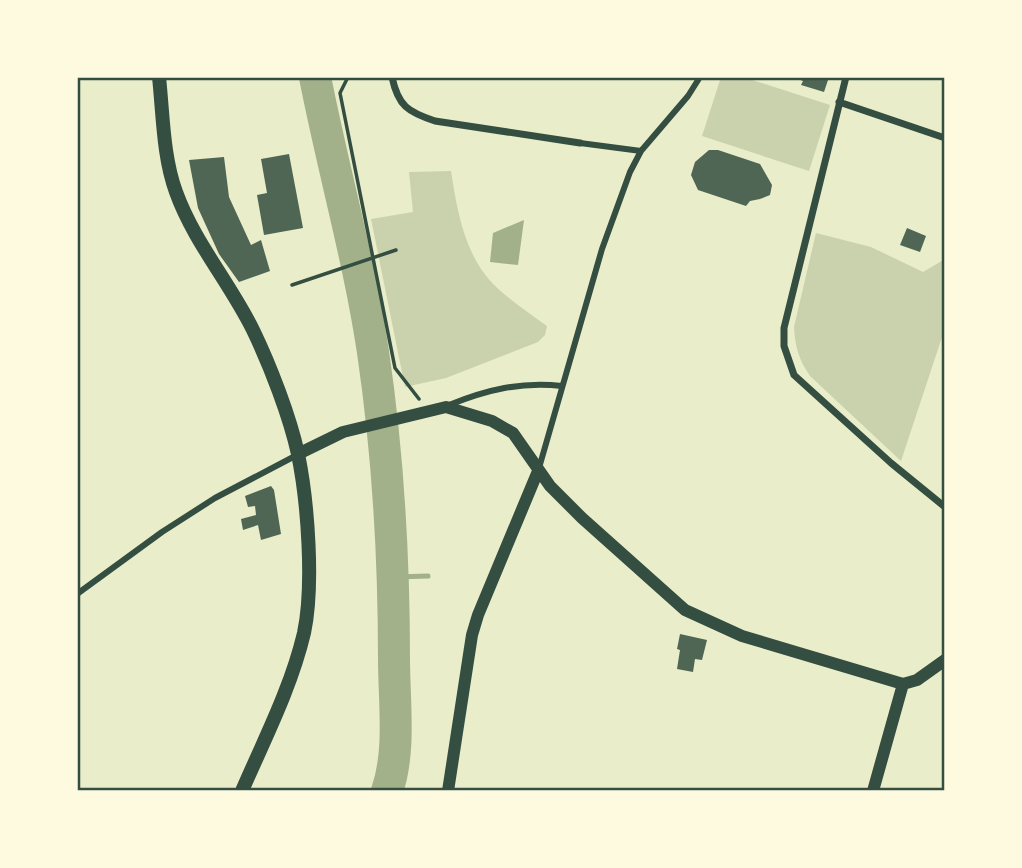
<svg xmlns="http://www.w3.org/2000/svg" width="1022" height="868" font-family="'IBM Plex Sans',sans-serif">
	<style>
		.green { fill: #cad2ad }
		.water { fill: #a3b18a }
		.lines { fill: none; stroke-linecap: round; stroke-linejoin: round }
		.stream { stroke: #a3b18a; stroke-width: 5 }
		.river { stroke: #a3b18a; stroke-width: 32 }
		.building { fill: #4f6655 }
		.path { stroke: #344e41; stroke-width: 3.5 }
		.pedestrian { stroke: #344e41; stroke-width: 6 }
		.minor { stroke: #344e41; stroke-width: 7 }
		.tertiary { stroke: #344e41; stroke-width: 12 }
		.secondary { stroke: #344e41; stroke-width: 14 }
		.neatline { fill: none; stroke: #344e41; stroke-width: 2.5 }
	</style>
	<rect width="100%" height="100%" fill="#e9edc9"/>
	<!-- green -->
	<path class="green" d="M 721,77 L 743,77 L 830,105 L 809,171 L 702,136 Z
		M 451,171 C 458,216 466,263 503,293 C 517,305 532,315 547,326 L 545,335 L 538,342 L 446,378 L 405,387 L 371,219 L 413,212 L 409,172 Z
		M 816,233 L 871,247 L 923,272 L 945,259 L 945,328 L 901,461 L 810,376 C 799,360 795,347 794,327 Z"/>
	<!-- water -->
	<path class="water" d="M 524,220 L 518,265 L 490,262 L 493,233 Z"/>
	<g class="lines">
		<!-- stream -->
		<path class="stream" d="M 394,577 L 428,576"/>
		<!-- river -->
		<path class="river" d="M 315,77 C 333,169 359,259 373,352 C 388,454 394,557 394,659 C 394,702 401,751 387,791"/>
	</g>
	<!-- building -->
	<path class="building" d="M 793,77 L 829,77 L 824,92 L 801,85 L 803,81 Z
		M 709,150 L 718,150 L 760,164 L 772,185 L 770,195 L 760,199 L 750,201 L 746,206 L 698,190 L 691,175 L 695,162 Z
		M 289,154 L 303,228 L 264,235 L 257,195 L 267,193 L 261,159 Z
		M 224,157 L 229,197 L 251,245 L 261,240 L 270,271 L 239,282 L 219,254 L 198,208 L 189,160 Z
		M 907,228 L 926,236 L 920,252 L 900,245 Z
		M 271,486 L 274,490 L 281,534 L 261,540 L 258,525 L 243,530 L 241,519 L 256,515 L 255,506 L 248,507 L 245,496 Z
		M 680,634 L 707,640 L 702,660 L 695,659 L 693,672 L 677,669 L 680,650 L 677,649 Z"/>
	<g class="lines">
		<!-- path -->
		<path class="path" d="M 348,77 L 340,93 L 395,368 L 419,399
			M 292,285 L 396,250"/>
		<!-- pedestrian -->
		<path class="pedestrian" d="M 580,143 L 641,151
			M 449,405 C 486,390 522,381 562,386
			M 539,468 L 602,249 L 630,172 L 641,151 L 688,96 L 700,77
			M 77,594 L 162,532 L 215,498 L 297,455"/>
		<!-- minor -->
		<path class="minor" d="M 392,77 C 398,106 408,112 435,121 L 580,143
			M 846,77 L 784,328 L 784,346 L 794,375 L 891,463 L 945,507
			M 839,102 L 945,138"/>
		<!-- tertiary -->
		<path class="tertiary" d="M 298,454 L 343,432 L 446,407 L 492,421 L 513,433 L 550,486 L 582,518 L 685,610 L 742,636 L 903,684 L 917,680 L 945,660
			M 448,791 L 472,635 L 478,615 L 538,471
			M 873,791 L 903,684"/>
		<!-- secondary -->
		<path class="secondary" d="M 159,77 C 163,114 163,157 176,192 C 194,242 230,283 253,330 C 270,365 290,417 298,454 C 308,503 314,586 304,633 C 291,688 264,740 242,791"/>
	</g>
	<!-- border -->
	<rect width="1022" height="868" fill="none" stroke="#fefae0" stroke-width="158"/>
	<rect x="79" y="79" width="864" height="710" class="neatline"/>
</svg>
